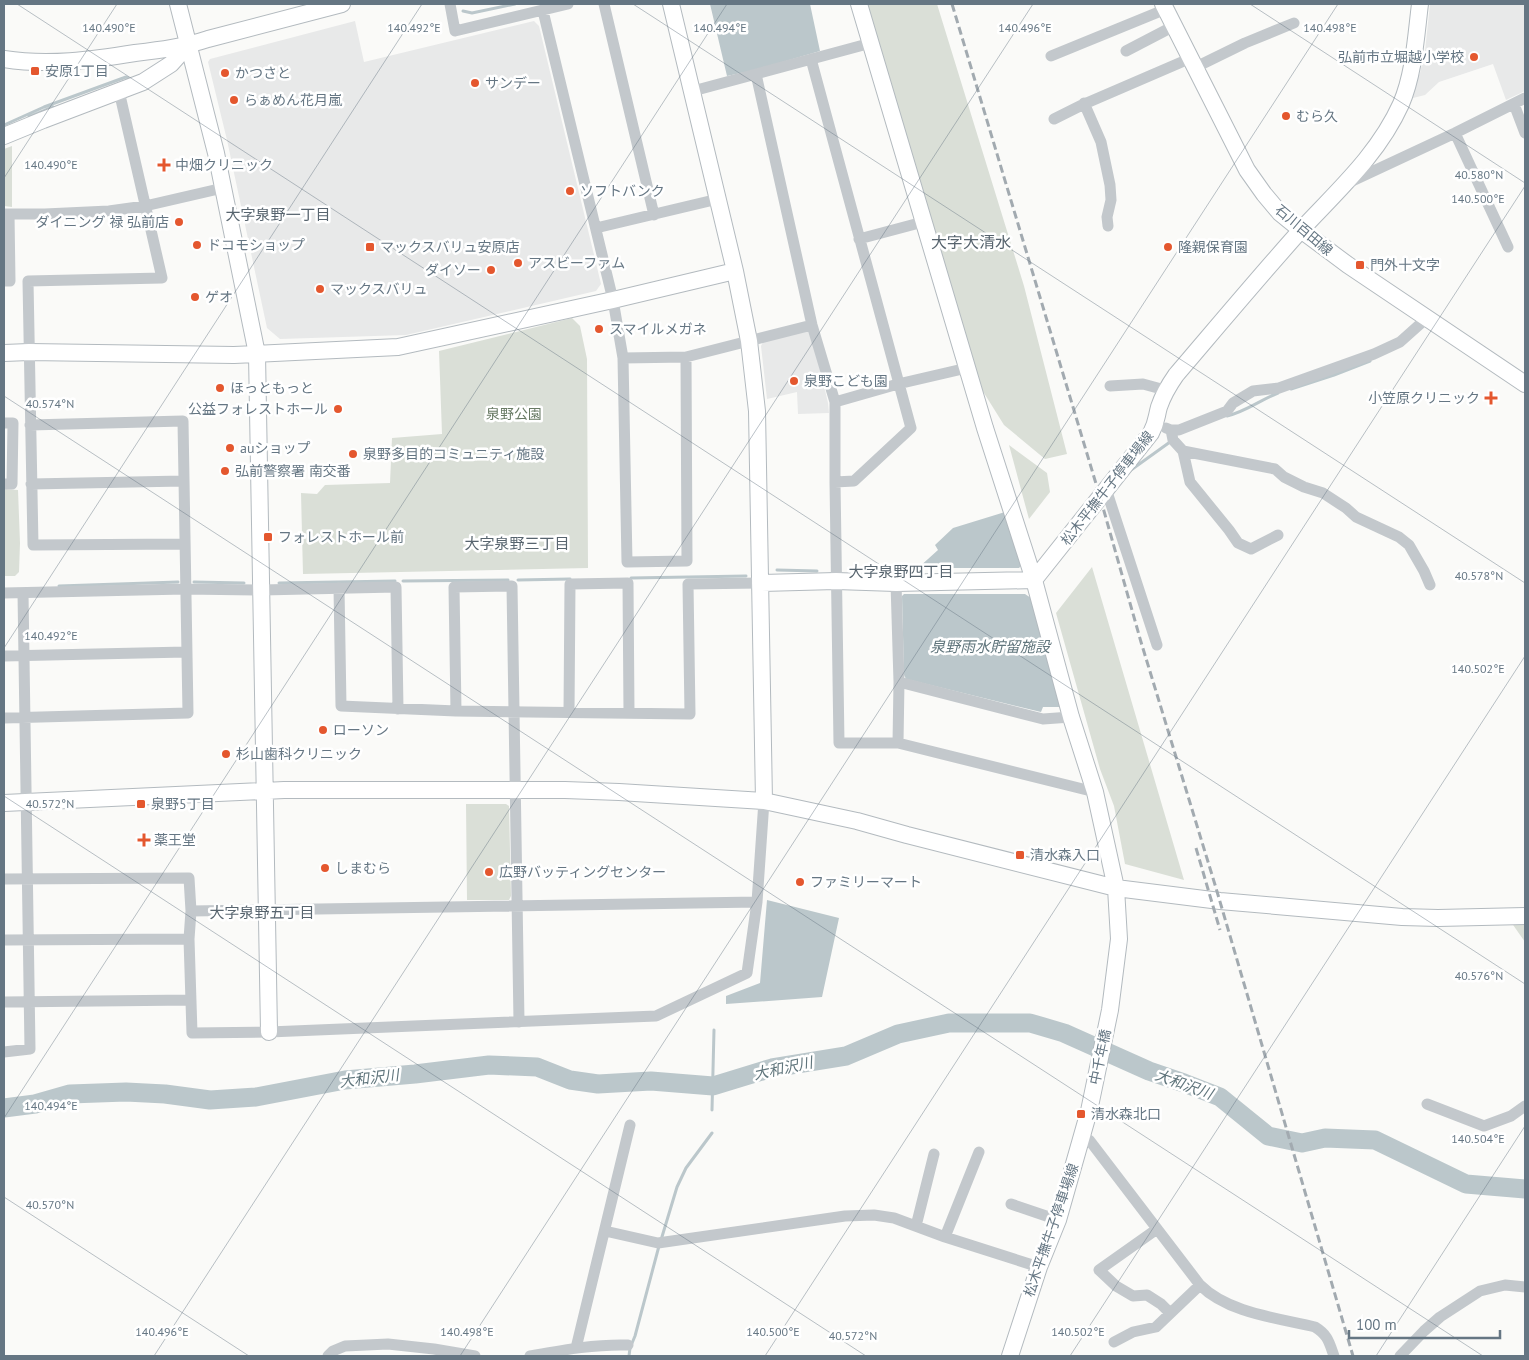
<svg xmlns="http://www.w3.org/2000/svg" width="1529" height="1360" font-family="'PT Sans','Noto Sans JP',sans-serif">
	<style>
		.built { fill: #e8e9e9 }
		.green { fill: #dadfd7 }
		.water { fill: #bbc7cb }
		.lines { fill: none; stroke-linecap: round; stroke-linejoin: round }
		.stream { stroke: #bbc7cb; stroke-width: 3 }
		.river { stroke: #bbc7cb; stroke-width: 19 }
		.secondary-casing { stroke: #b3babf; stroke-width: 18 }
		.street { stroke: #c3c8cc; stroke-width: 11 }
		.secondary { stroke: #fff; stroke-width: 16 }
		.rail { stroke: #a2aab0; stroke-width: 3; stroke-dasharray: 8 4; stroke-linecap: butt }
		.ticks { fill: none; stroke: #657683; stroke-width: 1; stroke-opacity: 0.45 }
		.poi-dot { fill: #e4572e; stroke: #fff; stroke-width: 2 }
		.labels { text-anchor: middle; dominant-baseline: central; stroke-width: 5; stroke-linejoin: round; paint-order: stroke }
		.poi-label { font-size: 14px; fill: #657683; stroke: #fff; text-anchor: start }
		.street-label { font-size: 14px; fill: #657683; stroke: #fff }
		.park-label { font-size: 14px; fill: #687a64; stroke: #fff }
		.neighbourhood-label { font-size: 15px; fill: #57646e; stroke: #fff }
		.water-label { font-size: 15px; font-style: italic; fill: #60757c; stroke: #fff }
		.quarter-label { font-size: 16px; fill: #57646e; stroke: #fff }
		.ticks-label { font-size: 12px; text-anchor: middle; fill: #657683; stroke: #fff; stroke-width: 5; stroke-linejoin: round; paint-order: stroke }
	</style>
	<rect width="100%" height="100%" fill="#fafaf8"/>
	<!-- built -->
	<path class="built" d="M 1430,4 L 1525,4 L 1525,91 L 1506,100 L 1493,64 L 1439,82 L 1425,95 L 1409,99 L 1420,73 L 1425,51 Z
		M 355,21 L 364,62 L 534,21 L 539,26 L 601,284 L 596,291 L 406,335 L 280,339 L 267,328 L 227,140 L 208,62 L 210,59 Z
		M 808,331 L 812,334 L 828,403 L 829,413 L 798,414 L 797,392 L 767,399 L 761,346 L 763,342 Z"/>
	<!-- green -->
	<path class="green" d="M 864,4 L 937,4 L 1024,286 L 1067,454 L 1045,459 L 1004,425 L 974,377 Z
		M 12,146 L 12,207 L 4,206 L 4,149 Z
		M 572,318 L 580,326 L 587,359 L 588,568 L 303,574 L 301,493 L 317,494 L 325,485 L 390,483 L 392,438 L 442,434 L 439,351 Z
		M 1009,445 L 1047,473 L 1050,492 L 1029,519 Z
		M 4,489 L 18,490 L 20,543 L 19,572 L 15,576 L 4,576 Z
		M 1092,567 L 1184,880 L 1125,864 L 1114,806 L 1100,769 L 1056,613 Z
		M 466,804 L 506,804 L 509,806 L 511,896 L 509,900 L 467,900 Z
		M 1525,921 L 1525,942 L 1511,922 Z"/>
	<!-- water -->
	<path class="water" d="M 710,4 L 810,4 L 820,51 L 755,70 L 727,76 Z
		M 1005,512 L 1021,566 L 1019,568 L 918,568 L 938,550 L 935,545 L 953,528 Z
		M 904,594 L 1025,594 L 1031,598 L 1062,707 L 1043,707 L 1041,712 L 906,679 L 904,675 L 902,596 Z
		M 767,900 L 839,918 L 822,997 L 726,1004 L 726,996 L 760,983 Z"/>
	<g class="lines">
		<!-- stream -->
		<path class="stream" d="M 463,11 L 472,13 L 515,4
			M 29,117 L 53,107
			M 4,125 L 44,107 L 126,77 L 128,78
			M 1291,389 L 1334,375 L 1370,361
			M 1227,416 C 1247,411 1260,400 1278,393
			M 1131,470 L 1170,442
			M 777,570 L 817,571
			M 631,578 L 746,576
			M 518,580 L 570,579
			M 403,581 L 508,580
			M 194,582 L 244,583
			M 279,583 L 395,581
			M 59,586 L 178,582
			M 712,1110 L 714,1030
			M 661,1240 L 677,1187 L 686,1168 L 712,1133
			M 629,1356 L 630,1348 L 635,1336 L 659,1246"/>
		<!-- river -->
		<path class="river" d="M 4,1108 L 35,1104 L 70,1094 L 126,1092 L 165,1094 L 210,1100 L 256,1097 L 345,1080 L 415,1074 L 489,1065 L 537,1067 L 570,1080 L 598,1084 L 651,1081 L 713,1086 L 772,1068 L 846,1056 L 898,1034 L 949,1023 L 1030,1023 L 1064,1033 L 1149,1071 L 1184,1083 L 1220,1097 L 1268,1136 L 1302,1143 L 1325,1138 L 1375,1140 L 1466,1184 L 1525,1189"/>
		<defs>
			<path id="secondary" d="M 178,4 L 216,153 L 257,354 L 269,1032
				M 671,4 L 735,271 L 749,341 L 757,411 L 764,801
				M 859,4 L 985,428 L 1034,580 L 1071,717 L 1095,792 L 1116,888 L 1119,939 L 1110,1010 L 1089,1111 L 1058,1220 L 1039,1267 L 1010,1356
				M 1163,4 L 1247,170 L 1264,194 L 1280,213 L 1301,230 L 1348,265 L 1525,384
				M 4,59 C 48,66 92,60 135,53 C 160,50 184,47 208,39 L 342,4
				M 4,136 L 43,120 L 143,82 L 171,64 L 188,45
				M 4,353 L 29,352 L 234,355 L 398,347 L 613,300 L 735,271
				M 1034,580 L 1151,433 C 1157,422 1156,418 1159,407 C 1163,395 1169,385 1176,375 C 1217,327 1258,278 1300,231 C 1337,191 1378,155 1401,104 C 1414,74 1416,36 1420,4
				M 760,583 L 836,581 L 896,583 L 1034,580
				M 4,803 L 284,790 L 565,790 L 619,792 L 764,801 L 857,821 L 907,835 L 1116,888 L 1220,901 L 1402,917 L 1438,918 L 1525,916"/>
		</defs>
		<!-- secondary casing -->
		<use href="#secondary" class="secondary-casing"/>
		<!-- street -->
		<path class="street" d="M 450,4 L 455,31 L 568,4
			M 604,4 L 654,215
			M 543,11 L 613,300 L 623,358 L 627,562 L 687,561 L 686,357
			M 1126,51 L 1174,26
			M 1051,56 L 1166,9
			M 811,59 L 911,428 L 854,481 L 835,482
			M 1196,67 L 1245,43 L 1294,23
			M 756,74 L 812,325 L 835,402 L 835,482 L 839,743 L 898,743 L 1095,792
			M 119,91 L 162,278 L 28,281 L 33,545 L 184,544
			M 693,91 L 871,43
			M 1084,103 L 1101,142 L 1110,185 L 1111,200 L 1107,217 L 1108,226
			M 1514,104 L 1525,133
			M 1054,119 L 1082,105 L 1191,58
			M 1455,133 L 1508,247
			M 1350,182 L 1455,133 L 1525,98
			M 4,214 L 45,214 L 109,211 L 145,206 L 223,188
			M 596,228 L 718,199
			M 859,239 L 923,222
			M 4,281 L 10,281 L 9,214
			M 623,358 L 686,357 L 812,325
			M 1110,386 L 1143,384 L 1165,390
			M 835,402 L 898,384 L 967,368
			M 4,423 L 13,423 L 12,484 L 4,484
			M 1166,428 L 1171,430 L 1179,430 L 1227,411 L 1233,403 L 1253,391 L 1279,388 L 1374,354 L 1400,342 L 1428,317
			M 1171,430 L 1173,440 L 1183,451 L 1275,469 L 1284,477 L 1304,487 L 1323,493 L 1346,508 L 1356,517 L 1399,537 L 1409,545 L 1424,571 L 1430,585
			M 1183,451 L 1190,482 L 1229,530 L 1238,543 L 1251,549 L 1278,535
			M 31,484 L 183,481
			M 1106,489 L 1157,645
			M 896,583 L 899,682 L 898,743
			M 339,588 L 341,706 L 456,711 L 690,714 L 688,584 L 760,583
			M 4,593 L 185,589 L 262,590 L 396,587 L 398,709
			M 4,656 L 186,652
			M 899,682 L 1043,719 L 1071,717
			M 456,711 L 454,587 L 512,586 L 519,1022
			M 569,712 L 570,584 L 628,583 L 629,713
			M 4,718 L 188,713 L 183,421 L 30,425
			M 4,879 L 189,878 L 191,911 L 189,939 L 192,1033 L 269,1032 L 656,1016 L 747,973 L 757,902 L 764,801
			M 191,911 L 757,902
			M 4,940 L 189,939
			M 4,1002 L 191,1000
			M 4,1052 L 30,1049 L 23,593
			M 1427,1104 L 1484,1126 L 1511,1116 L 1525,1106
			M 1082,1135 L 1090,1141 L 1200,1285 C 1228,1313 1277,1318 1315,1327 C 1328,1335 1329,1342 1334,1356
			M 1011,1204 L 1058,1220
			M 916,1226 L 934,1154
			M 1157,1229 L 1099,1270 L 1116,1286 L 1133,1296 L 1147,1295 L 1161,1304 L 1170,1313
			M 605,1231 L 658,1243 L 845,1216 L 874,1215 L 894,1218 L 945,1237 L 1039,1267
			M 945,1237 L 979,1152
			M 1114,1342 L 1133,1332 L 1156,1327 L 1200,1285
			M 576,1348 L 630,1125
			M 328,1356 L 333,1351 L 345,1346 L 388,1344 L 434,1349 L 475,1356
			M 530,1356 C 563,1350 594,1344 628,1345
			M 1400,1356 L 1424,1331 L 1440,1317 L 1480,1291 L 1505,1285 L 1525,1287"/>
		<!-- secondary -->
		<use href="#secondary" class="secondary"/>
		<!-- rail -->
		<path class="rail" d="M 952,4 L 1100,497 L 1141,642 L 1216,888 L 1353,1356
			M 1196,848 L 1220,930"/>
	</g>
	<!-- ticks -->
	<path class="ticks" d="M 17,4 L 1525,984M 633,4 L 1525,583M 1250,4 L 1525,183M 4,178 L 117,4M 4,396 L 1483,1356M 4,648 L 422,4M 4,796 L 866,1356M 4,1118 L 727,4M 4,1197 L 249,1356M 154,1356 L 1033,4M 460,1356 L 1338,4M 765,1356 L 1525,186M 1070,1356 L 1525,656M 1376,1356 L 1525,1126"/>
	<!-- markers -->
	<g class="poi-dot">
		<circle cx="1474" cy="57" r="5"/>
		<rect x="30" y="66" width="10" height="10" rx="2.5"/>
		<circle cx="225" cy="73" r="5"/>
		<circle cx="475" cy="83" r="5"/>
		<circle cx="234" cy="100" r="5"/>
		<circle cx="1286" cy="116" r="5"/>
		<path d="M161.5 157.5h5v5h5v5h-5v5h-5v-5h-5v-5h5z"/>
		<circle cx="570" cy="191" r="5"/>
		<circle cx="179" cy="222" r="5"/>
		<circle cx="197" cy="245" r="5"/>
		<rect x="365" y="242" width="10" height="10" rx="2.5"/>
		<circle cx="1168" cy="247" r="5"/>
		<circle cx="518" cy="263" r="5"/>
		<rect x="1355" y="260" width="10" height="10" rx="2.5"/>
		<circle cx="491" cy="270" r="5"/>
		<circle cx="320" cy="289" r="5"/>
		<circle cx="195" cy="297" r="5"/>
		<circle cx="599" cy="329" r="5"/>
		<circle cx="794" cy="381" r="5"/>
		<circle cx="220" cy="388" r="5"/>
		<path d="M1488.5 390.5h5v5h5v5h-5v5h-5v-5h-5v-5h5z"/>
		<circle cx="338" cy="409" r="5"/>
		<circle cx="230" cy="448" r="5"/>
		<circle cx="353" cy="454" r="5"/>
		<circle cx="225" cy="471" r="5"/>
		<rect x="263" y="532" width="10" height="10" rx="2.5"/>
		<circle cx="323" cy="730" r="5"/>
		<circle cx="226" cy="754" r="5"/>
		<rect x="136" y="799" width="10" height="10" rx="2.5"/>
		<path d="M141.5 832.5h5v5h5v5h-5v5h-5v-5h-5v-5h5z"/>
		<rect x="1015" y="850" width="10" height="10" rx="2.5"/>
		<circle cx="325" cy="868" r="5"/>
		<circle cx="489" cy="872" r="5"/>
		<circle cx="800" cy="882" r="5"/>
		<rect x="1076" y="1109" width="10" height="10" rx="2.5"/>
	</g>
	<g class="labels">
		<!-- poi labels -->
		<g class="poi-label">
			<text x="1464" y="57" text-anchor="end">弘前市立堀越小学校</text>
			<text x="45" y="71">安原1丁目</text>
			<text x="235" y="73">かつさと</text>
			<text x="485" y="83">サンデー</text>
			<text x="244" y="100">らぁめん花月嵐</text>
			<text x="1296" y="116">むら久</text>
			<text x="175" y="165">中畑クリニック</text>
			<text x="580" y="191">ソフトバンク</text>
			<text x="169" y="222" text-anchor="end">ダイニング 禄 弘前店</text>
			<text x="207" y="245">ドコモショップ</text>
			<text x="380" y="247">マックスバリュ安原店</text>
			<text x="1178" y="247">隆親保育園</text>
			<text x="528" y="263">アスビーファム</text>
			<text x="1370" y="265">門外十文字</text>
			<text x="481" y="270" text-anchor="end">ダイソー</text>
			<text x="330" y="289">マックスバリュ</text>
			<text x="205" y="297">ゲオ</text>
			<text x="609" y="329">スマイルメガネ</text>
			<text x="804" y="381">泉野こども園</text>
			<text x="230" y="388">ほっともっと</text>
			<text x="1480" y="398" text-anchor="end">小笠原クリニック</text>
			<text x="328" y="409" text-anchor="end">公益フォレストホール</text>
			<text x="240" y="448">auショップ</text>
			<text x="363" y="454">泉野多目的コミュニティ施設</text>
			<text x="235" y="471">弘前警察署 南交番</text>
			<text x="278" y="537">フォレストホール前</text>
			<text x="333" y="730">ローソン</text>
			<text x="236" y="754">杉山歯科クリニック</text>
			<text x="151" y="804">泉野5丁目</text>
			<text x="154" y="840">薬王堂</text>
			<text x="1030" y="855">清水森入口</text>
			<text x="335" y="868">しまむら</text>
			<text x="499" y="872">広野バッティングセンター</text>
			<text x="810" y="882">ファミリーマート</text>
			<text x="1091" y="1114">清水森北口</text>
		</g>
		<!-- street labels -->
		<g class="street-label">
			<text transform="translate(1304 230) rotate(40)">石川百田線</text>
			<text transform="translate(1107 488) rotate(-52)">松木平撫牛子停車場線</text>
			<text transform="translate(1100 1057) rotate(-78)">中千年橋</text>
			<text transform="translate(1051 1230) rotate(-71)">松木平撫牛子停車場線</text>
		</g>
		<!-- park labels -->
		<g class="park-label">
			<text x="514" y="414">泉野公園</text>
		</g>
		<!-- neighbourhood labels -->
		<g class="neighbourhood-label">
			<text x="278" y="214">大字泉野一丁目</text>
			<text x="517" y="543">大字泉野三丁目</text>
			<text x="901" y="571">大字泉野四丁目</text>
			<text x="262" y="912">大字泉野五丁目</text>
		</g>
		<!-- water labels -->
		<g class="water-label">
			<text x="990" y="646">泉野雨水貯留施設</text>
			<text transform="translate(783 1068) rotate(-12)">大和沢川</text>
			<text transform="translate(369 1078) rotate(-7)">大和沢川</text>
			<text transform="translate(1184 1084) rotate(20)">大和沢川</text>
		</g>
		<!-- quarter labels -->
		<g class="quarter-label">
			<text x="971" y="242">大字大清水</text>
		</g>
	</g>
	<g class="ticks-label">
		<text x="414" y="32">140.492°E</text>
		<text x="720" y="32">140.494°E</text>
		<text x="109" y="32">140.490°E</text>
		<text x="1025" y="32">140.496°E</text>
		<text x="1330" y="32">140.498°E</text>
		<text x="51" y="169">140.490°E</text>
		<text x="1479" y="179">40.580°N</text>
		<text x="1478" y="203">140.500°E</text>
		<text x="50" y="408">40.574°N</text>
		<text x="1479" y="580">40.578°N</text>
		<text x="51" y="640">140.492°E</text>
		<text x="1478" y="673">140.502°E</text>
		<text x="50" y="808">40.572°N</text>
		<text x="1479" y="980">40.576°N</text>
		<text x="51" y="1110">140.494°E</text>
		<text x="1478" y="1143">140.504°E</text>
		<text x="50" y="1209">40.570°N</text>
		<text x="162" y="1336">140.496°E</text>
		<text x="467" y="1336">140.498°E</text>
		<text x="773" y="1336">140.500°E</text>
		<text x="1078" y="1336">140.502°E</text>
		<text x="853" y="1340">40.572°N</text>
	</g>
	<!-- border -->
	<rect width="1529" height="1360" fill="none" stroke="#657683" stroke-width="10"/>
	<!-- scale -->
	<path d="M1349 1330v8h151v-8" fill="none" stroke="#657683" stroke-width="2.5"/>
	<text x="1356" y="1330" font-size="15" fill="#657683" stroke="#ffffff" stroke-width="4" paint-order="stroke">100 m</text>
</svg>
